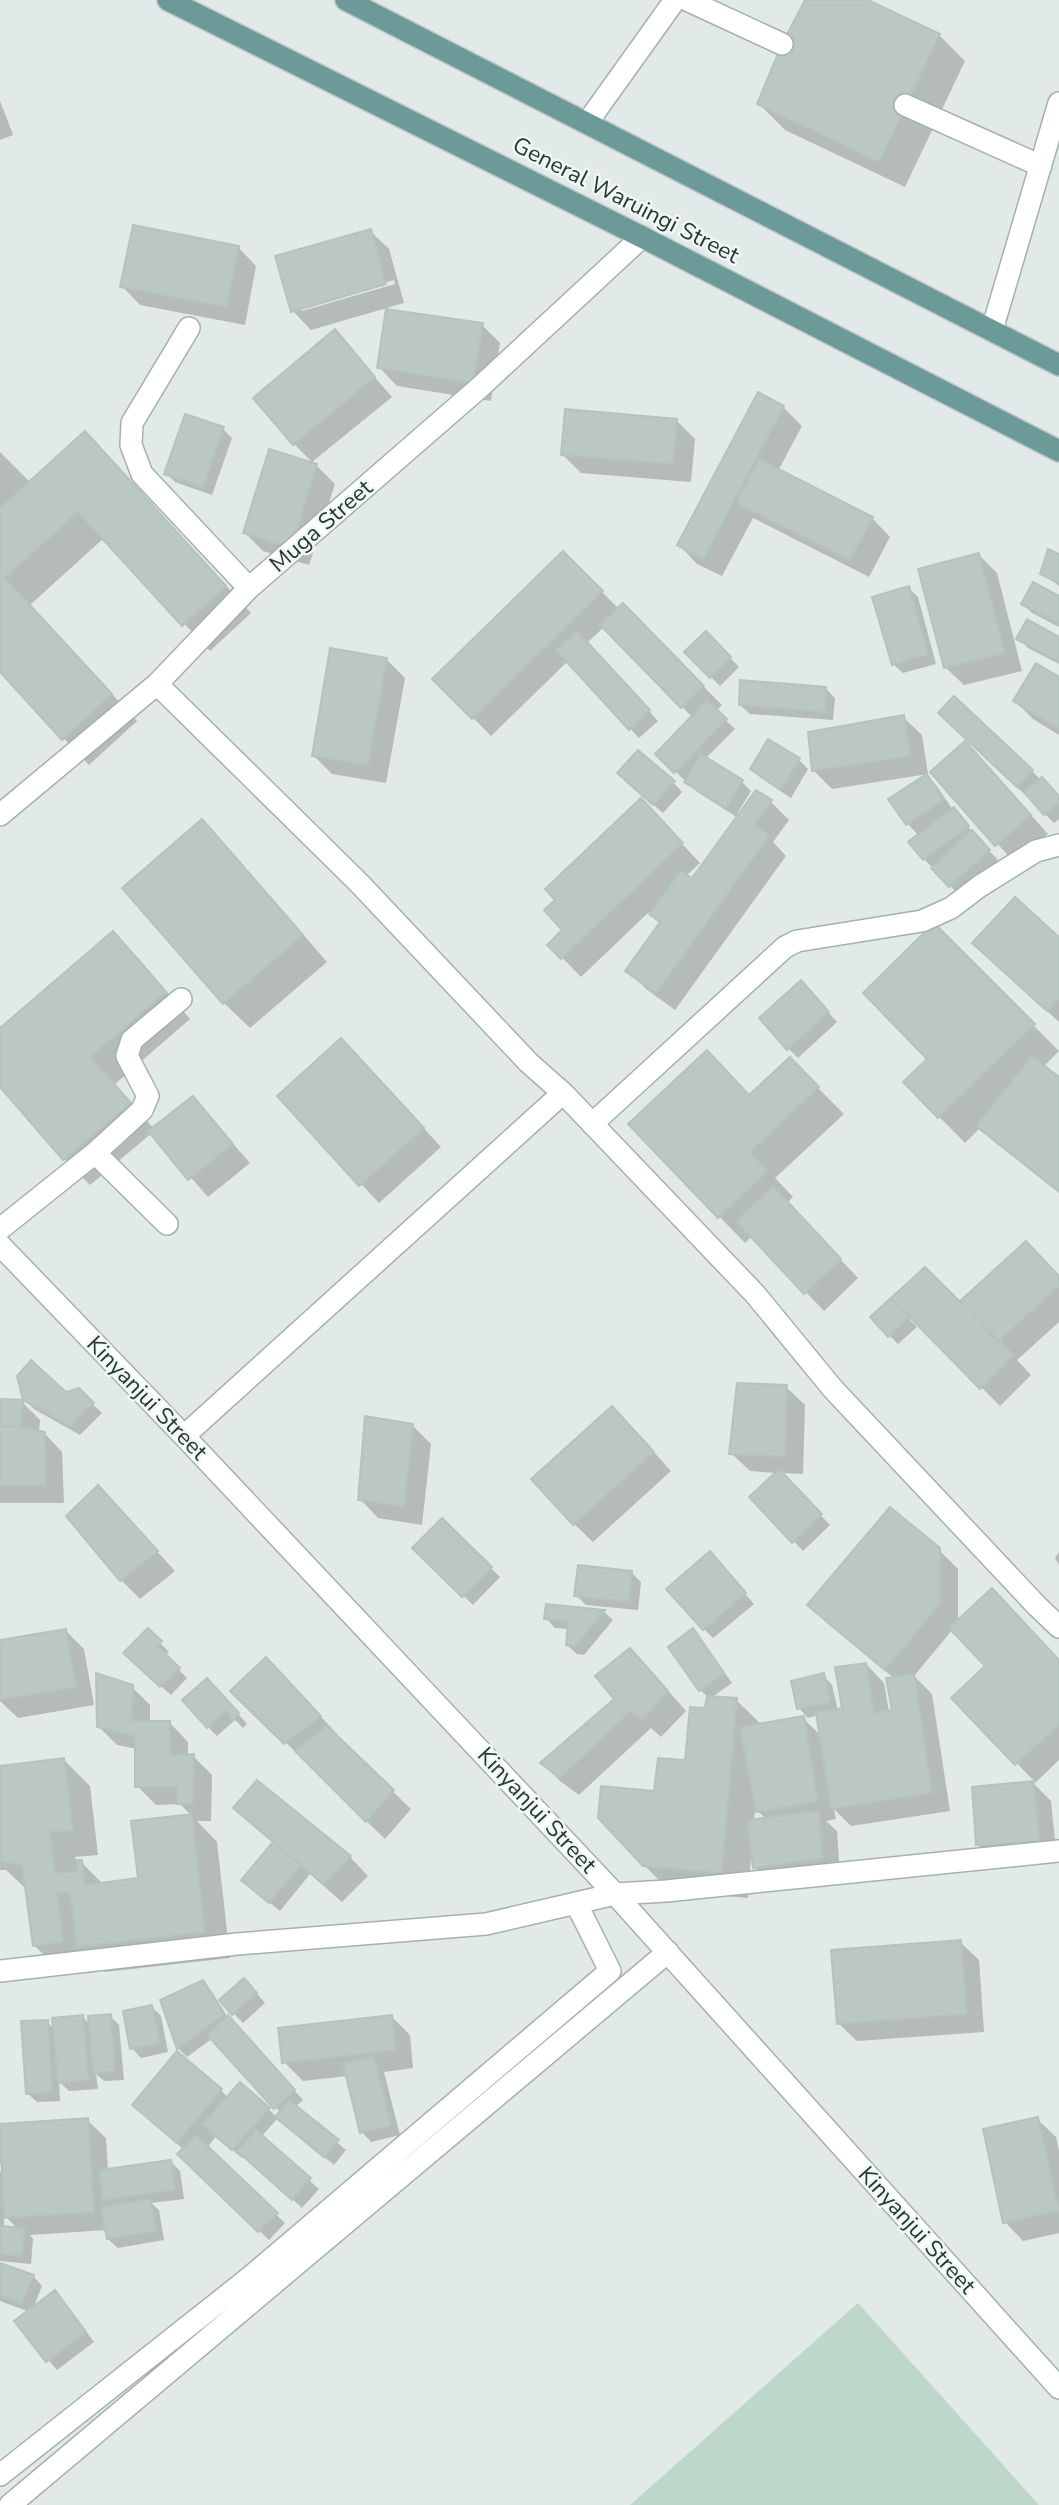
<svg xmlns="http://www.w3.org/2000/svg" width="1059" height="2505" font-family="'Nunito Sans',sans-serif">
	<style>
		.green { fill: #bdd8ca }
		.shadow { fill: #0003; fill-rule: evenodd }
		.building { fill: #bac7c4; stroke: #b5c3c0; stroke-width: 2 }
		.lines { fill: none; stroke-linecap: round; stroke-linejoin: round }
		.minor-tunnel { stroke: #bbc6c5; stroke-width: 21; stroke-dasharray: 21 10; stroke-linecap: butt }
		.minor-casing { stroke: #a5b1af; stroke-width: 24 }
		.major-casing { stroke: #c2c7c7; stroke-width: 24 }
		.minor { stroke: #fff; stroke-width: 21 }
		.major { stroke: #6b9a98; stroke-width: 21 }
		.labels { text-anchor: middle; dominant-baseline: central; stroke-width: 5; stroke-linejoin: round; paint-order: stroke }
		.street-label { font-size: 23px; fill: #243837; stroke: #f1f7f5 }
	</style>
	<rect width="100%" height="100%" fill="#e1eae8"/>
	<!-- green -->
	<path class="green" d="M 858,2303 L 1039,2505 L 630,2505 Z"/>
	<!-- shadow -->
	<path class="shadow" d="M 807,0 L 864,0 L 939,35 L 965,61 L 905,187 L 785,130 L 759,104 Z
		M 0,101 L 13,135 L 0,140 Z
		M 370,231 L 389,249 L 404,303 L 311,330 L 293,311 ZM 394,280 L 395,284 L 302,311 L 302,307 Z
		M 238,247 L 256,266 L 245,325 L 140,305 L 122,286 Z
		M 482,325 L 500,343 L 491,401 L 397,386 L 379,367 Z
		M 335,332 L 392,397 L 312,462 L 294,444 Z
		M 759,395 L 783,407 L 802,426 L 778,471 L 872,518 L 890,537 L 869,577 L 753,518 L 722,576 L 697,564 L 679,545 Z
		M 677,421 L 695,439 L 691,482 L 581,473 L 563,455 Z
		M 223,429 L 232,438 L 212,495 L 175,482 L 166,473 Z
		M 0,452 L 30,482 L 110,459 L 251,613 L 210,651 L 104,538 L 30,605 L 137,721 L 89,765 L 0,670 Z
		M 316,465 L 335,484 L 309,565 L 263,551 L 245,533 Z
		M 563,553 L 619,609 L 623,606 L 722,705 L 716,711 L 735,729 L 705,759 L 742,782 L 751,791 L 737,814 L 740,815 L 771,802 L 789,820 L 773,842 L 786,856 L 675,1010 L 646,989 L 627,970 L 661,924 L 649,912 L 581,977 L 550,945 L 659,819 L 700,863 L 686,876 L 693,880 L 738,818 L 696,791 L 657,754 L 693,718 L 604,627 L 587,643 L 658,721 L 639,738 L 568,661 L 491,736 L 435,679 Z
		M 979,555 L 997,573 L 1022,671 L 964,685 L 945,667 Z
		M 1059,556 L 1059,586 L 1042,573 Z
		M 909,588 L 918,597 L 936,664 L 903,673 L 893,664 Z
		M 1059,598 L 1059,627 L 1032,613 L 1023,604 Z
		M 1028,621 L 1059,639 L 1059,664 L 1028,648 L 1019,638 Z
		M 706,633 L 739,667 L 720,686 L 686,652 Z
		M 386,659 L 405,678 L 386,783 L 332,774 L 313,755 Z
		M 1059,679 L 1059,735 L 1033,719 L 1015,701 Z
		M 825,688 L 835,698 L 833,720 L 750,714 L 740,705 Z
		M 903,717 L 922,735 L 928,774 L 832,789 L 814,771 Z
		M 950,722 L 1032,771 L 1059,798 L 1059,819 L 1054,823 Z
		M 799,760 L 808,769 L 791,798 L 761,778 L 752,769 Z
		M 983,762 L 1048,834 L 1015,863 L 933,772 Z
		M 927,776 L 936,785 L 953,810 L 963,819 L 975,836 L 998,860 L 959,895 L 924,859 L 919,836 L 908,824 L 891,800 Z
		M 628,782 L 673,782 L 682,792 L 663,813 Z
		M 202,822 L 228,848 L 327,962 L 250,1028 L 224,1003 Z
		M 934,926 L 1059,1051 L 1043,1067 L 1059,1079 L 1059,1193 L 997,1144 L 980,1128 L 965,1143 L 905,1082 L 930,1059 Z
		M 113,934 L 139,959 L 190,1019 L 115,1084 L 154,1129 L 193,1098 L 250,1163 L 208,1197 L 152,1133 L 90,1185 L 64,1159 L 0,1084 L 0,1030 Z
		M 1059,940 L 1059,1022 L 993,961 Z
		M 810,992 L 837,1022 L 798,1058 L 788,1048 Z
		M 360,1059 L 441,1147 L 379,1203 L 279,1096 Z
		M 790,1060 L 844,1114 L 775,1178 L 793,1197 L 787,1203 L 858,1278 L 824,1311 L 752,1236 L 745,1243 L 630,1124 L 750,1097 Z
		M 1026,1243 L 1059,1277 L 1059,1322 L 1017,1360 L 1031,1375 L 1000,1406 L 903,1308 L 900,1310 L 917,1327 L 898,1344 L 889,1335 L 900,1305 L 960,1303 Z
		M 786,1387 L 805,1405 L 803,1474 L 781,1473 L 830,1525 L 803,1551 L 752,1497 L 777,1473 L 750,1471 L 731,1453 Z
		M 78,1390 L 102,1413 L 80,1435 L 34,1409 L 24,1399 L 65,1394 Z
		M 0,1401 L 22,1402 L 40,1420 L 39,1433 L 44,1433 L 62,1452 L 64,1503 L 0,1503 Z
		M 412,1425 L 431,1444 L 422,1525 L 378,1518 L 360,1499 Z
		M 631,1427 L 671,1471 L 593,1542 L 574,1524 Z
		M 116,1506 L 175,1571 L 140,1599 L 121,1580 L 69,1516 Z
		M 442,1521 L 500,1577 L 473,1605 L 414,1548 Z
		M 939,1550 L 958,1569 L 958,1623 L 1059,1661 L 1059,1760 L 1034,1784 L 1051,1801 L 1057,1860 L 997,1863 L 978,1845 L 973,1788 L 1035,1782 L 954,1698 L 988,1666 L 953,1629 L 914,1676 L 932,1694 L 950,1811 L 851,1826 L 834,1809 L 836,1819 L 826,1821 L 837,1831 L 840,1876 L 773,1885 L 754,1867 L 751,1856 L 748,1898 L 670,1891 L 644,1865 L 656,1793 L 687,1762 L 707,1710 L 708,1697 L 700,1690 L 693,1631 L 702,1640 L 732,1683 L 711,1698 L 736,1700 L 762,1725 L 803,1718 L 821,1736 L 818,1715 L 808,1718 L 799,1708 L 823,1675 L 832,1685 L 838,1711 L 844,1710 L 866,1664 L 884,1683 L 889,1712 L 894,1712 L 895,1679 L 828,1624 L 810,1605 ZM 755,1809 L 763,1816 L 766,1819 L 754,1820 Z
		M 1059,1552 L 1059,1565 L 1055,1558 Z
		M 719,1563 L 754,1604 L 713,1638 L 704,1629 Z
		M 631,1572 L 641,1582 L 638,1610 L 586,1605 L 576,1595 Z
		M 547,1606 L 604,1612 L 613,1620 L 584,1655 L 577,1654 L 567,1645 L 569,1629 L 555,1628 L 546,1618 Z
		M 66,1631 L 84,1649 L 94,1705 L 18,1718 L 0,1701 L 0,1642 Z
		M 148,1631 L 169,1652 L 165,1656 L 187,1678 L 171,1695 L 135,1662 Z
		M 648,1668 L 686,1711 L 661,1737 L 651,1728 L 579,1795 L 560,1781 L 542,1763 L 617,1699 Z
		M 285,1678 L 338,1735 L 336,1737 L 411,1809 L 385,1839 L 233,1691 Z
		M 132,1687 L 150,1705 L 150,1723 L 170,1723 L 188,1742 L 188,1756 L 193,1756 L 212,1775 L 211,1821 L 197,1821 L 217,1842 L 230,1958 L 105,1972 L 86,1953 L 61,1972 L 35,1946 L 27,1888 L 24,1887 L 6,1870 L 0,1870 L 0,1767 L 64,1760 L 90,1786 L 98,1855 L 75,1857 L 76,1862 L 81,1862 L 103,1884 L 139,1880 L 192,1816 L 180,1804 L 156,1805 L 137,1786 L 137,1749 L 117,1745 L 98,1726 Z
		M 216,1689 L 247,1724 L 243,1728 L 235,1720 L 217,1736 L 208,1727 Z
		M 257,1782 L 350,1857 L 368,1876 L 342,1902 L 310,1874 L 280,1911 L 253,1889 L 274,1844 L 235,1808 Z
		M 960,1942 L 979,1960 L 984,2032 L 857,2041 L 838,2023 Z
		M 202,1983 L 212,1992 L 229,2019 L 303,2100 L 295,2107 L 346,2150 L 334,2165 L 278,2118 L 261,2137 L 319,2189 L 302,2208 L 244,2156 L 242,2158 L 216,2136 L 207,2148 L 285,2223 L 269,2240 L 180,2154 L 184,2150 L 134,2105 L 221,2090 L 228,2098 L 268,2109 L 277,2117 L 281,2113 L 213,2038 L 187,2057 L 178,2048 Z
		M 253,1989 L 265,2003 L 243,2023 L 221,2000 Z
		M 152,2007 L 161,2016 L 168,2052 L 141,2058 L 132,2048 Z
		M 110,2016 L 119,2025 L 124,2080 L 104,2081 L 96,2074 L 98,2089 L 69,2091 L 59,2081 L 60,2101 L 37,2102 L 27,2093 L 47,2022 L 55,2030 L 83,2017 L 90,2025 Z
		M 392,2017 L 410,2035 L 413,2068 L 384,2072 L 400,2135 L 371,2142 L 362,2132 L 348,2076 L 303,2081 L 284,2062 Z
		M 1037,2119 L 1056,2137 L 1059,2151 L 1059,2233 L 1023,2241 L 1005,2222 Z
		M 87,2120 L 106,2138 L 108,2170 L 171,2162 L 180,2171 L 184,2199 L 151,2203 L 159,2210 L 164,2240 L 118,2248 L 108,2239 L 107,2230 L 30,2235 L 33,2239 L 31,2264 L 0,2261 L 0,2171 L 3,2174 L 2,2164 L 0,2165 L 0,2122 L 2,2125 ZM 4,2215 L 18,2229 L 4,2228 Z
		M 0,2265 L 33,2276 L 42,2286 L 33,2309 L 64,2302 L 94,2342 L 57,2370 L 17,2322 L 30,2312 L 0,2301 Z"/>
	<!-- building -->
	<path class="building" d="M 805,0 L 868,0 L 940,34 L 879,162 L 757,104 L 782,44 Z
		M 133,225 L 239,246 L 227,307 L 120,287 Z
		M 371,229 L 386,284 L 291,312 L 275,256 Z
		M 386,309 L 483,323 L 473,383 L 377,368 Z
		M 335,329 L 375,377 L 293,445 L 253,398 Z
		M 758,392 L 784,406 L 703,559 L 677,545 Z
		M 565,409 L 677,419 L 673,464 L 561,455 Z
		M 185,414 L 224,427 L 203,487 L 164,474 Z
		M 85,431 L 226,586 L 182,626 L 78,512 L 5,578 L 112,694 L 62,740 L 0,672 L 0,508 Z
		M 269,449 L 317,464 L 291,548 L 243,533 Z
		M 759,459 L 873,517 L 850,560 L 736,503 Z
		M 1048,549 L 1059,554 L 1059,583 L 1040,574 Z
		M 563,551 L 603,591 L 472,719 L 432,679 Z
		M 979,553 L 1005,653 L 944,668 L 918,569 Z
		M 1033,582 L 1059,596 L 1059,624 L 1021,604 Z
		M 909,586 L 928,654 L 892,665 L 872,597 Z
		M 623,603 L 704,686 L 681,708 L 600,625 Z
		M 1027,619 L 1059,637 L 1058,661 L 1016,639 Z
		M 577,631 L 650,710 L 629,730 L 556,650 Z
		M 706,631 L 731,657 L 710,678 L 684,652 Z
		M 330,648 L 387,658 L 368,765 L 312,756 Z
		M 1036,663 L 1059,677 L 1059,729 L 1013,701 Z
		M 740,680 L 826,687 L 825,712 L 739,705 Z
		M 954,696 L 1033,770 L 1017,787 L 938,713 Z
		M 707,700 L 727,719 L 674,773 L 655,754 Z
		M 904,715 L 910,756 L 812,771 L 808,732 Z
		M 768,739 L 800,758 L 781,790 L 750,769 Z
		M 965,741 L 1031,815 L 995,846 L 930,772 Z
		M 638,750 L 675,781 L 653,805 L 617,773 Z
		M 701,754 L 743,780 L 726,808 L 684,782 Z
		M 927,774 L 944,800 L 906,825 L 888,799 Z
		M 1042,777 L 1059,796 L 1059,802 L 1044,815 L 1024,792 Z
		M 756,790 L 772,800 L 754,825 L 769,836 L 656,993 L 625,971 L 660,922 L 649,914 L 681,871 L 692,878 Z
		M 641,798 L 683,843 L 561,959 L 547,945 L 562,930 L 544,910 L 555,900 L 545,889 Z
		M 954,807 L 969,826 L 923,860 L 908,842 Z
		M 202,819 L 303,935 L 223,1004 L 122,888 Z
		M 972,830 L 990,850 L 949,887 L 931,868 Z
		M 1015,897 L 1059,937 L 1059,998 L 1047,1011 L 972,943 Z
		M 934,923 L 1035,1024 L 938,1118 L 903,1082 L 927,1059 L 863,993 Z
		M 113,931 L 166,992 L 90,1057 L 131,1103 L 63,1160 L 0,1087 L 0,1028 Z
		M 801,980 L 829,1012 L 787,1050 L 759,1018 Z
		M 341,1038 L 424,1128 L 359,1186 L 277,1096 Z
		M 707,1050 L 749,1095 L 790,1057 L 819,1087 L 750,1152 L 768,1171 L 718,1218 L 628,1124 Z
		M 1032,1056 L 1059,1077 L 1059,1191 L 976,1126 Z
		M 193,1096 L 233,1144 L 188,1180 L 148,1131 Z
		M 773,1186 L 841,1259 L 804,1294 L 736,1221 Z
		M 1026,1241 L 1059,1276 L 1059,1286 L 998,1342 L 960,1301 Z
		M 925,1267 L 1014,1355 L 980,1389 L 891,1298 Z
		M 891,1298 L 909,1317 L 888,1337 L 870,1317 Z
		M 31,1360 L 66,1392 L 79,1388 L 94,1403 L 70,1426 L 23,1400 L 17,1376 Z
		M 737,1383 L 787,1385 L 785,1457 L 729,1454 Z
		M 0,1399 L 23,1400 L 21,1427 L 0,1426 Z
		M 612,1406 L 654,1452 L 573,1525 L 531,1479 Z
		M 365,1416 L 413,1424 L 404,1507 L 358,1500 Z
		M 0,1427 L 21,1427 L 45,1432 L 46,1485 L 0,1485 Z
		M 779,1469 L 822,1514 L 792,1543 L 749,1497 Z
		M 98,1485 L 158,1551 L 120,1581 L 66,1516 Z
		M 890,1507 L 940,1548 L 940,1604 L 885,1670 L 807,1605 Z
		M 442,1518 L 492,1567 L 462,1597 L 412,1548 Z
		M 710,1551 L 746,1593 L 703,1630 L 666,1589 Z
		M 578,1565 L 632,1571 L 629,1602 L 574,1596 Z
		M 992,1588 L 1059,1660 L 1059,1725 L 1015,1765 L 951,1698 L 985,1666 L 949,1628 Z
		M 546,1604 L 605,1610 L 575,1646 L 566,1645 L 568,1621 L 544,1619 Z
		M 148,1628 L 162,1641 L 157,1646 L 180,1668 L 160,1687 L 123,1653 Z
		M 693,1628 L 724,1673 L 699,1691 L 668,1647 Z
		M 66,1629 L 76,1687 L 0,1700 L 0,1640 Z
		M 630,1648 L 668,1691 L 642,1720 L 631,1711 L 560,1778 L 540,1763 L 614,1699 L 595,1676 Z
		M 266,1657 L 321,1716 L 284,1744 L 230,1691 Z
		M 866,1663 L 874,1713 L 892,1710 L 886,1678 L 914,1674 L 932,1793 L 831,1809 L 816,1713 L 842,1708 L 835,1667 Z
		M 96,1673 L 133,1685 L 132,1721 L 170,1721 L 170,1755 L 194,1754 L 193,1804 L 177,1804 L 177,1787 L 135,1787 L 135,1736 L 97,1727 Z
		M 824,1673 L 830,1702 L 797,1709 L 791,1681 Z
		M 207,1678 L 239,1713 L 233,1720 L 226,1711 L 207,1728 L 182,1700 Z
		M 707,1696 L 737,1698 L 722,1873 L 643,1866 L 598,1818 L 601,1786 L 654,1791 L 658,1758 L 685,1760 L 690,1707 L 705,1708 Z
		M 804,1716 L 818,1801 L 756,1812 L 740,1727 Z
		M 327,1726 L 394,1790 L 366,1822 L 295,1751 Z
		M 64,1758 L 73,1830 L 50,1832 L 55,1873 L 78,1871 L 76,1860 L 82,1860 L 85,1885 L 138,1878 L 131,1821 L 192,1814 L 205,1932 L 77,1947 L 70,1892 L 57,1893 L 63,1942 L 33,1946 L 22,1865 L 0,1862 L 0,1766 Z
		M 257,1780 L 351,1856 L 323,1884 L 233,1808 Z
		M 1033,1781 L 1040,1842 L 976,1845 L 972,1787 Z
		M 819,1811 L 822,1858 L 753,1868 L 747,1820 Z
		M 273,1842 L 301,1865 L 269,1903 L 241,1880 Z
		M 961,1940 L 967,2014 L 837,2024 L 831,1950 Z
		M 244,1978 L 257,1993 L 232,2015 L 219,2000 Z
		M 203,1980 L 224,2014 L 177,2049 L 160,2000 Z
		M 152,2005 L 160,2043 L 130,2049 L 123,2011 Z
		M 111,2014 L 115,2072 L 93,2073 L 88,2016 Z
		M 83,2015 L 89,2080 L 58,2083 L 52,2018 Z
		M 228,2015 L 295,2090 L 274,2109 L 207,2035 Z
		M 392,2015 L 396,2050 L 282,2063 L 278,2028 Z
		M 48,2020 L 52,2092 L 26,2094 L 21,2021 Z
		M 177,2051 L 222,2089 L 177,2143 L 132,2105 Z
		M 374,2057 L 391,2126 L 360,2133 L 343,2064 Z
		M 240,2082 L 270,2108 L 232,2150 L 202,2125 Z
		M 289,2100 L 339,2140 L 324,2157 L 275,2117 Z
		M 1038,2117 L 1059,2211 L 1003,2223 L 983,2129 Z
		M 88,2118 L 94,2212 L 4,2218 L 0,2124 Z
		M 256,2130 L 311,2178 L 292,2200 L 237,2151 Z
		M 196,2135 L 278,2213 L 258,2232 L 177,2154 Z
		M 171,2160 L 175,2190 L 103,2200 L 99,2170 Z
		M 150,2199 L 156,2231 L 107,2239 L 101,2207 Z
		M 0,2226 L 25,2228 L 22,2256 L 0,2254 Z
		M 0,2263 L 34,2275 L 22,2304 L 0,2296 Z
		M 55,2290 L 86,2332 L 46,2362 L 14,2321 Z"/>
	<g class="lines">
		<!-- minor-tunnel -->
		<path class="minor-tunnel" d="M 782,44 L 905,105"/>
		<defs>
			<path id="minor" d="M 687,0 L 782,44
				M 905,105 L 1041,166
				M 587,123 L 675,0
				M 189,328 L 132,423 L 131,445 L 142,474 L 249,588
				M 992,330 L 1059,103
				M 157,684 L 359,883 L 529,1063 L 563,1093 L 755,1294 L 833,1389 L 1037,1606 L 1059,1627
				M 0,815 L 157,684 L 249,588 L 479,388 L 642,237
				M 592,1124 L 785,947 L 797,941 L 922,921 L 951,908 L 980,886 L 1036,851 L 1059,845
				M 95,1153 L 167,1224
				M 0,1229 L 95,1153 L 142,1110 L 148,1096 L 127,1056 L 132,1040 L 181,999
				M 0,1245 L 184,1436 L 615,1894 L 1059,2388
				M 184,1436 L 563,1093
				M 0,1971 L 237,1944 L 486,1924 L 615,1894 L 666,1891 L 1059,1851
				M 0,2475 L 249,2278 L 610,1971 L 576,1903
				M 10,2505 L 668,1952"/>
			<path id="major" d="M 168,0 L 642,237 L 1059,451
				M 346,0 L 1059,365"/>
		</defs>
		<!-- minor casing -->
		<use href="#minor" class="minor-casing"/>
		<!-- major casing -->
		<use href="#major" class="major-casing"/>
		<!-- minor -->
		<use href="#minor" class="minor"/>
		<!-- major -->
		<use href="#major" class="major"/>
	</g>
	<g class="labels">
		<!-- street labels -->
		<g class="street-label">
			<text transform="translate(626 200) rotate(27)">General Waruingi Street</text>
			<text transform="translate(321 526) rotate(-41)">Muga Street</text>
			<text transform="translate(147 1398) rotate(46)">Kinyanjui Street</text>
			<text transform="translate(537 1810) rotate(47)">Kinyanjui Street</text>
			<text transform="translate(917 2230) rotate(48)">Kinyanjui Street</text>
		</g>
	</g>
</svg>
